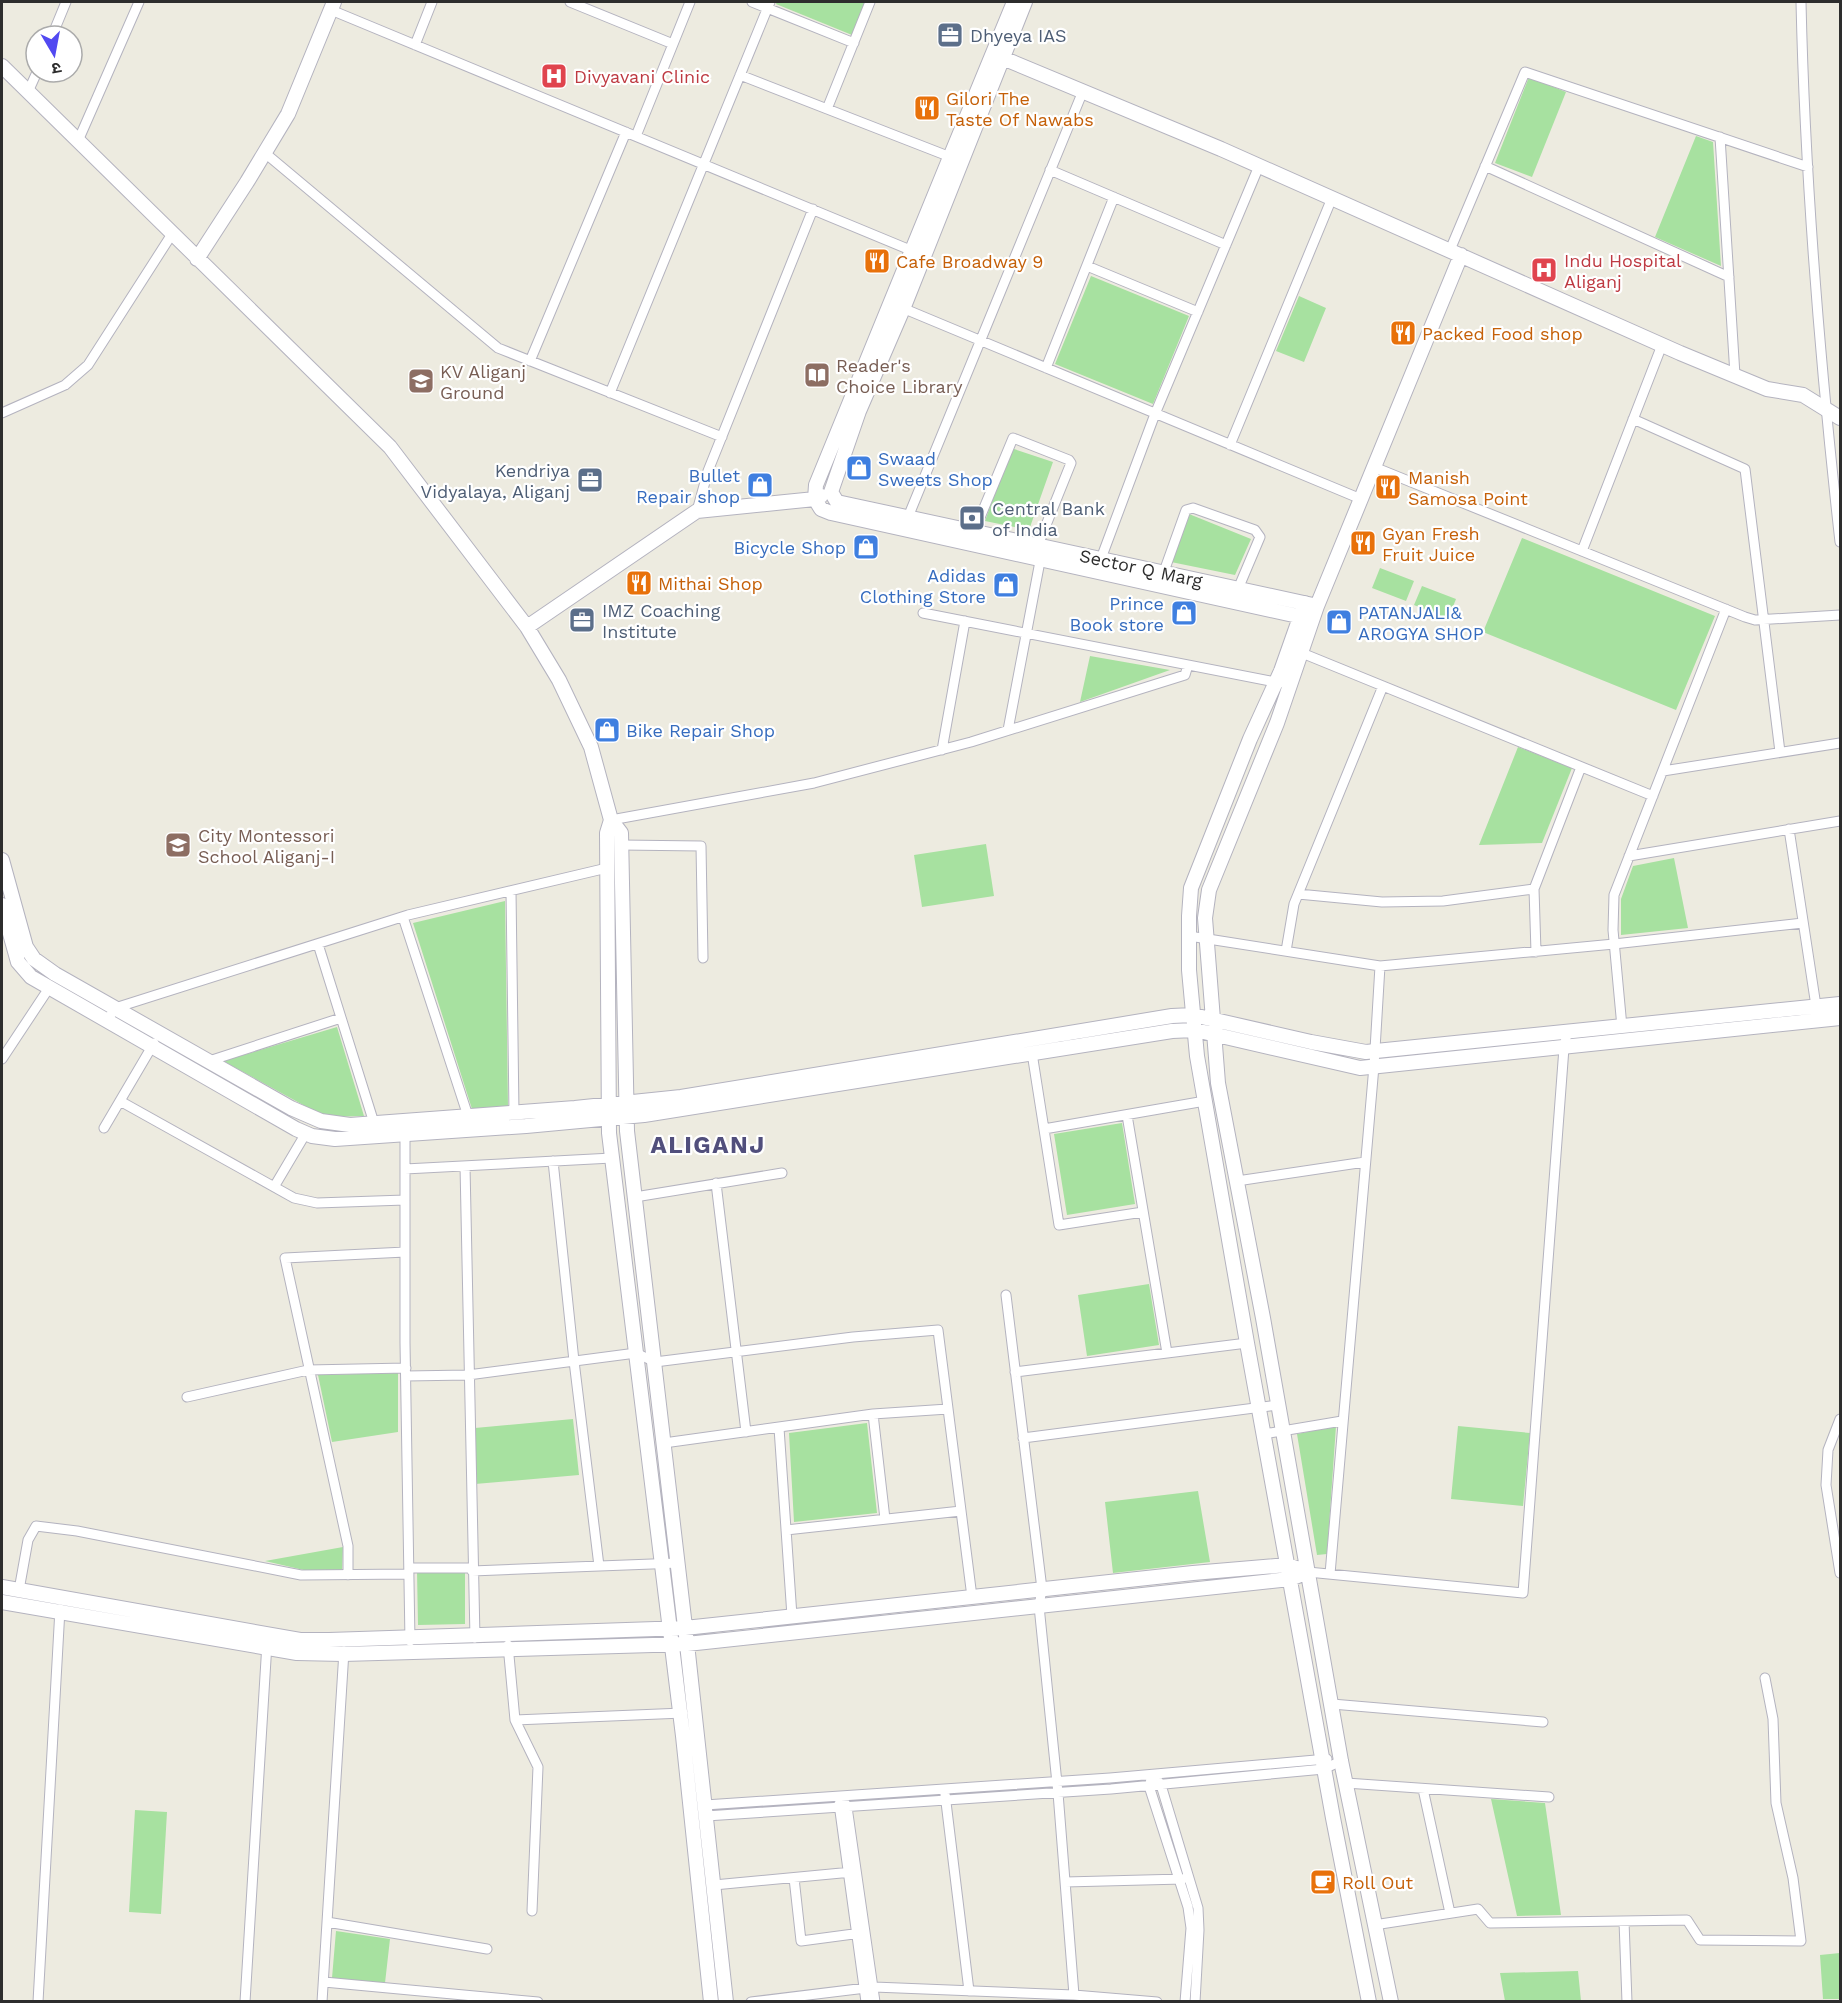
<svg xmlns="http://www.w3.org/2000/svg" width="1842" height="2003" font-family="'Work Sans','Noto Sans Devanagari',sans-serif">
	<style>
		.green { fill: #a7e1a0 }
		.lines { fill: none; stroke-linecap: round; stroke-linejoin: round }
		.street-casing { stroke: #b4b3bf; stroke-width: 11 }
		.secondary-casing { stroke: #b4b3bf; stroke-width: 16 }
		.street { stroke: #fff; stroke-width: 9 }
		.secondary { stroke: #fff; stroke-width: 14 }
		.labels { text-anchor: middle; dominant-baseline: central; stroke-width: 4.5; stroke-linejoin: round; paint-order: stroke }
		.service-label { font-size: 18px; fill: #4e5e75; stroke: #fff; text-anchor: start }
		.health-label { font-size: 18px; fill: #be3a42; stroke: #fff; text-anchor: start }
		.food-label { font-size: 18px; fill: #c56008; stroke: #fff; text-anchor: start }
		.education-label { font-size: 18px; fill: #785e54; stroke: #fff; text-anchor: start }
		.shop-label { font-size: 18px; fill: #366cbe; stroke: #fff; text-anchor: end }
		.street-label { font-size: 18px; fill: #2d2d2d; stroke: #fff }
		.district-label { font-size: 24px; font-weight: bold; letter-spacing: 1.5px; fill: #514f7c; stroke: #fff }
	</style>
	<rect width="100%" height="100%" fill="#edebe0"/>
	<!-- green -->
	<path class="green" d="M 777,2 L 866,2 L 852,35 L 776,4 Z
		M 1529,77 L 1566,92 L 1532,177 L 1495,163 Z
		M 1696,136 L 1713,142 L 1721,266 L 1655,237 Z
		M 1091,276 L 1189,316 L 1153,404 L 1055,364 Z
		M 1299,296 L 1326,308 L 1304,362 L 1276,351 Z
		M 1011,448 L 1053,462 L 1029,530 L 985,521 Z
		M 1189,514 L 1251,539 L 1235,575 L 1171,562 Z
		M 1522,538 L 1715,616 L 1676,710 L 1483,632 Z
		M 1380,568 L 1414,581 L 1406,601 L 1372,588 Z
		M 1422,586 L 1456,599 L 1448,619 L 1414,605 Z
		M 1090,656 L 1170,670 L 1080,702 Z
		M 1518,747 L 1572,768 L 1542,843 L 1479,845 Z
		M 986,844 L 994,896 L 922,907 L 914,855 Z
		M 1674,858 L 1688,928 L 1621,935 L 1621,899 L 1633,866 Z
		M 505,901 L 508,1106 L 472,1109 L 413,923 Z
		M 337,1027 L 364,1116 L 325,1117 L 223,1061 Z
		M 1122,1123 L 1135,1204 L 1067,1215 L 1054,1134 Z
		M 1149,1284 L 1159,1345 L 1087,1356 L 1078,1295 Z
		M 398,1373 L 398,1432 L 332,1442 L 318,1375 Z
		M 573,1419 L 579,1475 L 475,1484 L 475,1428 Z
		M 867,1423 L 877,1513 L 794,1522 L 789,1433 Z
		M 1336,1426 L 1327,1554 L 1317,1555 L 1297,1434 Z
		M 1458,1426 L 1530,1433 L 1523,1506 L 1451,1499 Z
		M 1198,1491 L 1210,1562 L 1113,1573 L 1105,1502 Z
		M 343,1547 L 342,1570 L 308,1571 L 265,1561 Z
		M 465,1570 L 465,1624 L 418,1625 L 417,1571 Z
		M 1491,1799 L 1545,1803 L 1561,1915 L 1517,1916 Z
		M 135,1810 L 167,1812 L 161,1914 L 129,1912 Z
		M 336,1931 L 390,1939 L 385,1983 L 332,1978 Z
		M 1840,1953 L 1840,1999 L 1823,1999 L 1820,1955 Z
		M 1578,1971 L 1581,2001 L 1505,2001 L 1500,1973 Z"/>
	<g class="lines">
		<defs>
			<path id="street" d="M 570,2 L 673,44
				M 752,2 L 854,43
				M 1801,2 C 1805,182 1820,363 1840,542
				M 331,10 L 915,252
				M 52,36 L 66,2
				M 415,45 L 432,2
				M 740,75 L 953,158
				M 28,92 L 37,72
				M 827,109 L 870,2
				M 636,136 L 690,2
				M 1720,137 L 1735,375
				M 78,141 L 139,2
				M 265,153 L 498,348 L 722,437
				M 1485,166 L 1729,277
				M 1050,170 L 1226,245
				M 1450,250 L 1525,72 L 1808,167
				M 1087,266 L 1198,312
				M 900,307 L 1361,499
				M 530,361 L 626,132
				M 1046,368 L 1114,197
				M 610,393 L 770,2
				M 2,413 L 65,385 L 88,365 L 172,234
				M 1633,419 L 1745,469 L 1780,752
				M 1230,445 L 1332,198
				M 1374,467 L 1745,617 L 1755,620 L 1840,615
				M 697,511 L 708,471 L 813,209
				M 906,522 L 1083,91
				M 974,532 L 1013,438 L 1069,460 L 1071,463 L 1036,550
				M 1582,551 L 1662,345
				M 1099,564 L 1155,414 L 1259,166
				M 1162,577 L 1186,510 L 1193,508 L 1255,530 L 1260,537 L 1238,589
				M 923,613 L 1280,683
				M 1297,651 L 1653,796
				M 1008,730 L 1041,556
				M 942,750 L 965,621
				M 1663,771 L 1840,743
				M 611,820 L 814,783 L 971,742 L 1185,675 L 1188,665
				M 1789,829 L 1816,1006
				M 621,845 L 701,846 L 703,958
				M 1629,856 L 1840,821
				M 511,891 L 514,1113
				M 1298,894 L 1382,902 L 1443,901 L 1534,889
				M 403,917 L 468,1116
				M 1189,936 L 1380,966 L 1614,944 L 1803,923
				M 318,944 L 374,1123
				M 1286,951 L 1294,904 L 1383,686
				M 1536,952 L 1534,889 L 1581,767
				M 107,1021 L 115,1008 L 408,915 L 607,868
				M 1622,1027 L 1613,930 L 1614,895 L 1726,609
				M 1032,1053 L 1059,1225 L 1143,1212
				M 2,1059 L 49,988
				M 209,1061 L 341,1018
				M 120,1101 L 294,1198 L 317,1203 L 405,1200
				M 1127,1115 L 1167,1353
				M 104,1128 L 154,1043
				M 405,1129 L 405,1343 L 410,1641
				M 1044,1129 L 1205,1101
				M 553,1161 L 574,1361 L 599,1566
				M 465,1166 L 475,1638
				M 405,1169 L 612,1158
				M 1237,1181 L 1365,1162
				M 716,1183 L 746,1432
				M 274,1187 L 306,1133
				M 635,1197 L 782,1173
				M 1006,1295 L 1042,1589 L 1039,1606 L 1058,1793 L 1074,1995
				M 1015,1372 L 1247,1343
				M 406,1376 L 468,1375 L 636,1353 L 655,1362 L 853,1337 L 938,1330 L 972,1597
				M 187,1397 L 308,1370 L 406,1368
				M 873,1414 L 885,1519
				M 1840,1419 L 1828,1450 L 1826,1485 L 1840,1573
				M 779,1428 L 792,1616
				M 1264,1434 L 1342,1421
				M 1023,1438 L 1278,1405
				M 664,1443 L 873,1414 L 948,1409
				M 786,1530 L 961,1511
				M 409,1568 L 472,1568
				M 472,1571 L 678,1563
				M 1308,1572 L 1523,1593 L 1564,1048 L 1567,1033
				M 1330,1574 L 1374,1066 L 1380,966
				M 348,1575 L 348,1546 L 285,1258 L 405,1252
				M 19,1590 L 28,1540 L 36,1526 L 77,1531 L 301,1575 L 409,1574
				M 508,1645 L 515,1720 L 538,1767 L 532,1911
				M 1332,1704 L 1543,1722
				M 515,1720 L 683,1713
				M 1151,1780 L 1149,1786 L 1188,1907 L 1191,1928 L 1185,2002
				M 1158,1781 L 1161,1785 L 1198,1908 L 1199,1930 L 1195,2002
				M 1346,1783 L 1549,1797
				M 1423,1789 L 1450,1913
				M 945,1794 L 969,1991
				M 845,1803 L 847,1807 L 875,2002
				M 839,1804 L 866,2002
				M 705,1805 L 1110,1778 L 1327,1759
				M 706,1816 L 1111,1789 L 1324,1769 L 1341,1761
				M 794,1878 L 801,1941 L 861,1933
				M 1065,1882 L 1183,1879
				M 714,1885 L 852,1872
				M 1624,1921 L 1627,2002
				M 327,1922 L 487,1949
				M 1374,1925 L 1478,1909 L 1490,1923 L 1687,1920 L 1700,1940 L 1801,1941 L 1793,1878 L 1776,1803 L 1773,1719 L 1765,1678
				M 324,1982 L 538,2002
				M 38,2002 L 60,1609
				M 245,2002 L 267,1643
				M 322,2002 L 344,1651
				M 751,2002 L 874,1987 L 1074,1995 L 1157,2002"/>
			<path id="secondary" d="M 1014,2 C 948,163 881,323 816,485 L 815,499 L 821,509 L 831,513 L 1307,618
				M 993,54 L 1221,149 L 1680,353 L 1767,389 L 1803,395 L 1840,418
				M 2,66 L 390,447 L 527,627 L 559,680 L 591,747 L 611,820 L 621,833 L 627,1131 L 687,1644 L 726,2002
				M 197,259 L 247,182 L 288,114 L 334,2
				M 831,492 L 859,411 L 903,309 L 1025,2
				M 831,492 L 837,502 L 1313,605
				M 1305,603 L 1281,671 L 1250,739 L 1191,888 L 1189,916 L 1189,970 L 1197,1056 L 1247,1343 L 1333,1818 L 1369,2002
				M 527,627 L 697,511 L 815,499 L 821,496
				M 611,820 L 607,833 L 609,1133 L 683,1736 L 711,2002
				M 2,860 L 26,947 L 34,959 L 55,974 L 291,1108 L 321,1121 L 350,1125 L 575,1108 L 681,1097 L 1172,1016 L 1193,1015 L 1311,1042 L 1366,1052 L 1840,1004
				M 2,905 L 18,962 L 31,977 L 296,1129 L 312,1136 L 335,1139 L 526,1126 L 644,1115 L 1172,1031 L 1195,1030 L 1360,1068 L 1840,1018
				M 2,1587 L 300,1640 L 329,1640 L 685,1628 L 1193,1573 L 1287,1565 L 1308,1572
				M 2,1602 L 297,1653 L 343,1654 L 687,1644 L 1290,1579 L 1298,1576
				M 1391,2002 L 1341,1761 L 1263,1318 L 1218,1083 L 1205,918 L 1209,890 L 1277,723 L 1317,606 L 1461,255"/>
		</defs>
		<!-- street casing -->
		<use href="#street" class="street-casing"/>
		<!-- secondary casing -->
		<use href="#secondary" class="secondary-casing"/>
		<!-- street -->
		<use href="#street" class="street"/>
		<!-- secondary -->
		<use href="#secondary" class="secondary"/>
	</g>
	<!-- icons -->
	<defs>
		<symbol id="office-square" viewBox="-11 -11 22 22"><rect x="-9" y="-9" width="18" height="18" rx="4" fill="#5c6f8a" stroke="#fff"/><path d="M-6-3h4V-5.5h4V-3h4V5H-6ZM-1-4.5V-3h2v-1.5ZM-6 0V1H6V0Z" fill="#fff"/></symbol>
		<symbol id="hospital-square" viewBox="-11 -11 22 22"><rect x="-9" y="-9" width="18" height="18" rx="4" fill="#e0444e" stroke="#fff"/><path d="M-5-5h3v3.5h4V-5h3V5h-3V1.5h-4V5h-3Z" fill="#fff"/></symbol>
		<symbol id="restaurant-square" viewBox="-11 -11 22 22"><rect x="-9" y="-9" width="18" height="18" rx="4" fill="#e8710a" stroke="#fff"/><path d="M-5-6h1v4h1v-4h1v4h1v-4h1v5L-1.5 .5V6h-2V.5L-5-1ZM5-6V6H3V1.5H1.5Q1.5-4 5-6Z" fill="#fff"/></symbol>
		<symbol id="library-square" viewBox="-11 -11 22 22"><rect x="-9" y="-9" width="18" height="18" rx="4" fill="#8d6e63" stroke="#fff"/><path d="M-6-4Q-3-5.5-.7-3.5V5Q-3 3-6 4ZM6-4Q3-5.5 .7-3.5V5Q3 3 6 4Z" fill="#fff"/></symbol>
		<symbol id="school-square" viewBox="-11 -11 22 22"><rect x="-9" y="-9" width="18" height="18" rx="4" fill="#8d6e63" stroke="#fff"/><path d="M0-5L7-2L0 1L-7-2ZM-4 1L0 2.5L4 1V4Q0 6-4 4Z" fill="#fff"/></symbol>
		<symbol id="shop-square" viewBox="-11 -11 22 22"><rect x="-9" y="-9" width="18" height="18" rx="4" fill="#3f7fe0" stroke="#fff"/><path d="M-5-2.5h2.3a2.7 3.5 0 0 1 5.4 0H5L5.5 6h-11ZM-1.5-2.5h3a1.5 2.3 0 0 0-3 0Z" fill="#fff"/></symbol>
		<symbol id="bank-square" viewBox="-11 -11 22 22"><rect x="-9" y="-9" width="18" height="18" rx="4" fill="#5c6f8a" stroke="#fff"/><path d="M-6-4H6V4H-6ZM0-2.3a2.3 2.3 0 1 0 0 4.6a2.3 2.3 0 1 0 0-4.6Z" fill="#fff"/></symbol>
		<symbol id="cafe-square" viewBox="-11 -11 22 22"><rect x="-9" y="-9" width="18" height="18" rx="4" fill="#e8710a" stroke="#fff"/><path d="M-5.5-4.5H6V0H3Q3 3.5 0 3.5H-2.5Q-5.5 3.5-5.5 0ZM3-3.2v2h1.7v-2ZM-6 4.5H4V6H-6Z" fill="#fff"/></symbol>
	</defs>
	<g fill-rule="evenodd">
		<use href="#office-square" x="935" y="20" width="30" height="30"/>
		<use href="#hospital-square" x="539" y="61" width="30" height="30"/>
		<use href="#restaurant-square" x="912" y="93" width="30" height="30"/>
		<use href="#restaurant-square" x="862" y="246" width="30" height="30"/>
		<use href="#hospital-square" x="1529" y="255" width="30" height="30"/>
		<use href="#restaurant-square" x="1388" y="318" width="30" height="30"/>
		<use href="#library-square" x="802" y="360" width="30" height="30"/>
		<use href="#school-square" x="406" y="366" width="30" height="30"/>
		<use href="#shop-square" x="844" y="453" width="30" height="30"/>
		<use href="#office-square" x="575" y="465" width="30" height="30"/>
		<use href="#shop-square" x="745" y="470" width="30" height="30"/>
		<use href="#restaurant-square" x="1373" y="472" width="30" height="30"/>
		<use href="#bank-square" x="957" y="503" width="30" height="30"/>
		<use href="#restaurant-square" x="1348" y="528" width="30" height="30"/>
		<use href="#shop-square" x="851" y="532" width="30" height="30"/>
		<use href="#restaurant-square" x="624" y="568" width="30" height="30"/>
		<use href="#shop-square" x="991" y="570" width="30" height="30"/>
		<use href="#shop-square" x="1169" y="598" width="30" height="30"/>
		<use href="#office-square" x="567" y="605" width="30" height="30"/>
		<use href="#shop-square" x="1324" y="607" width="30" height="30"/>
		<use href="#shop-square" x="592" y="715" width="30" height="30"/>
		<use href="#school-square" x="163" y="830" width="30" height="30"/>
		<use href="#cafe-square" x="1308" y="1867" width="30" height="30"/>
	</g>
	<g class="labels">
		<!-- service labels -->
		<g class="service-label">
			<text x="970" y="35">Dhyeya IAS</text>
			<text x="570" y="470" text-anchor="end">Kendriya<tspan x="570" dy="21">Vidyalaya, Aliganj</tspan></text>
			<text x="992" y="508">Central Bank<tspan x="992" dy="21">of India</tspan></text>
			<text x="602" y="610">IMZ Coaching<tspan x="602" dy="21">Institute</tspan></text>
		</g>
		<!-- health labels -->
		<g class="health-label">
			<text x="574" y="76">Divyavani Clinic</text>
			<text x="1564" y="260">Indu Hospital<tspan x="1564" dy="21">Aliganj</tspan></text>
		</g>
		<!-- food labels -->
		<g class="food-label">
			<text x="946" y="98">Gilori The<tspan x="946" dy="21">Taste Of Nawabs</tspan></text>
			<text x="896" y="261">Cafe Broadway 9</text>
			<text x="1422" y="333">Packed Food shop</text>
			<text x="1408" y="477">Manish<tspan x="1408" dy="21">Samosa Point</tspan></text>
			<text x="1382" y="533">Gyan Fresh<tspan x="1382" dy="21">Fruit Juice</tspan></text>
			<text x="658" y="583">Mithai Shop</text>
			<text x="1342" y="1882">Roll Out</text>
		</g>
		<!-- education labels -->
		<g class="education-label">
			<text x="836" y="365">Reader's<tspan x="836" dy="21">Choice Library</tspan></text>
			<text x="440" y="371">KV Aliganj<tspan x="440" dy="21">Ground</tspan></text>
			<text x="198" y="835">City Montessori<tspan x="198" dy="21">School Aliganj-I</tspan></text>
		</g>
		<!-- shop labels -->
		<g class="shop-label">
			<text x="878" y="458" text-anchor="start">Swaad<tspan x="878" dy="21">Sweets Shop</tspan></text>
			<text x="740" y="475">Bullet<tspan x="740" dy="21">Repair shop</tspan></text>
			<text x="846" y="547">Bicycle Shop</text>
			<text x="986" y="575">Adidas<tspan x="986" dy="21">Clothing Store</tspan></text>
			<text x="1164" y="603">Prince<tspan x="1164" dy="21">Book store</tspan></text>
			<text x="1358" y="612" text-anchor="start">PATANJALI&amp;<tspan x="1358" dy="21">AROGYA SHOP</tspan></text>
			<text x="626" y="730" text-anchor="start">Bike Repair Shop</text>
		</g>
		<!-- street labels -->
		<g class="street-label">
			<text transform="translate(1141 568) rotate(12)">Sector Q Marg</text>
		</g>
		<!-- district labels -->
		<g class="district-label">
			<text x="708" y="1145">ALIGANJ</text>
		</g>
	</g>
	<!-- border -->
	<rect width="1842" height="2003" fill="none" stroke="#2d2d2d" stroke-width="6"/>
	<!-- north arrow -->
	<g transform="translate(54 54) rotate(170)"><circle r="28" fill="#ffffff" stroke="#ababab" stroke-width="1.5"/>
	<path d="M0-4.5L10 22L0 15L-10 22Z" fill="#5249f1"/>
	<text y="-9" font-size="16" font-weight="bold" text-anchor="middle" fill="#2d2d2d">उ</text>
	</g>
</svg>
